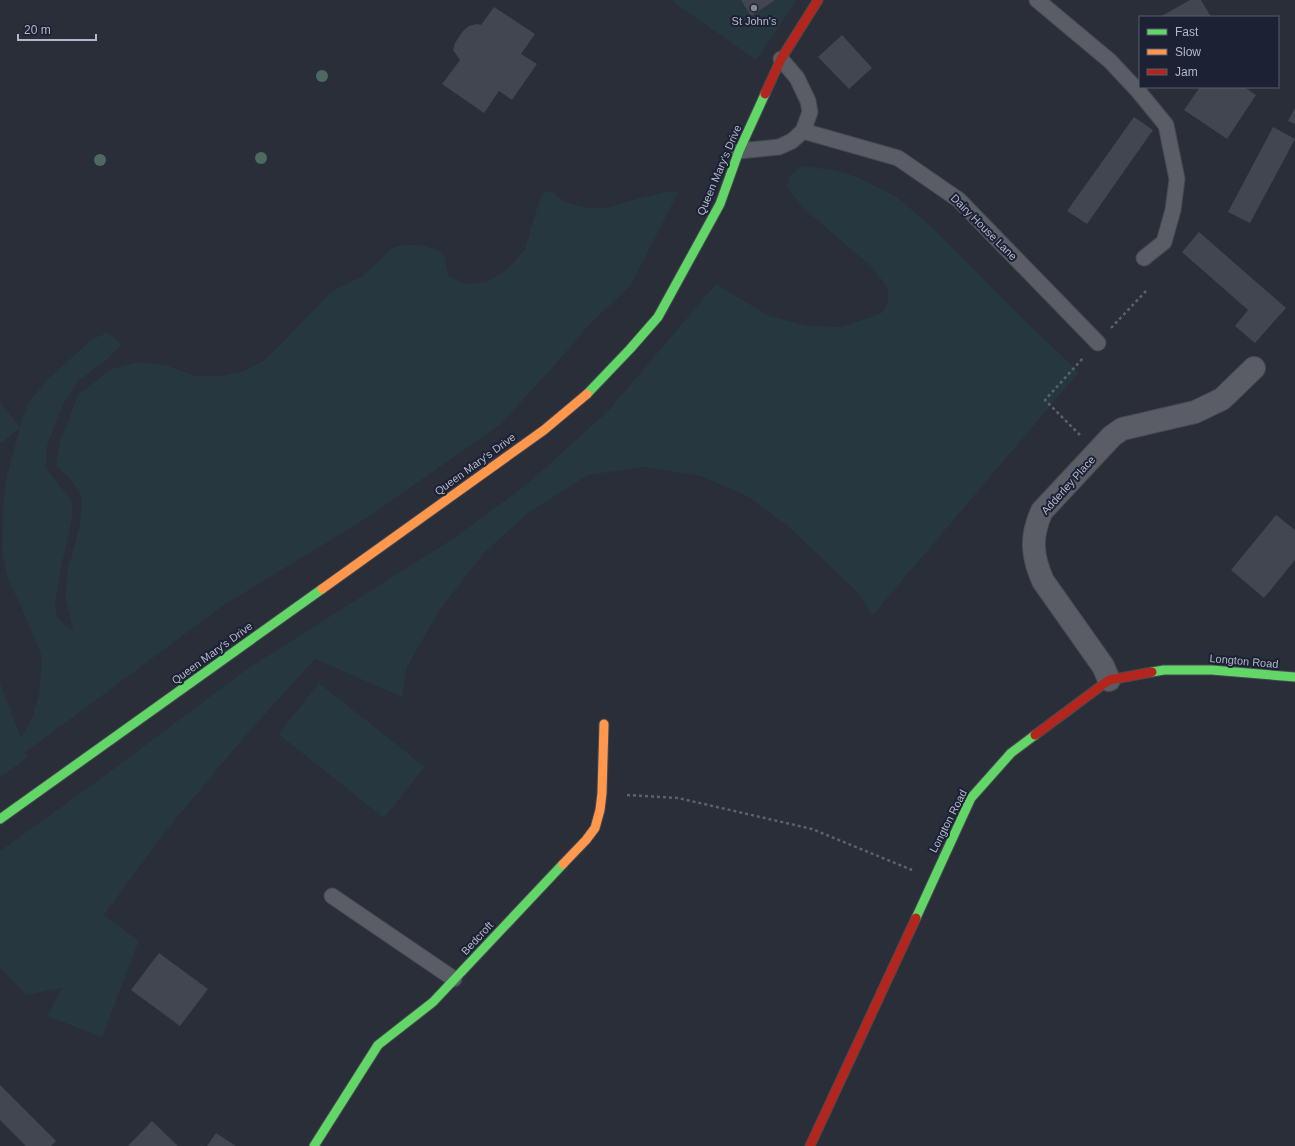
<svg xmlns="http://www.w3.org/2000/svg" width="1295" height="1146" font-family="Helvetica,sans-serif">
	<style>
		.green { fill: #26373f }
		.building { fill: #424650 }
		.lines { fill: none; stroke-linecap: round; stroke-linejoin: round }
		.lane-casing { stroke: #464952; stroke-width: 17 }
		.street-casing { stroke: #464952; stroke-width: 24 }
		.fast-casing { stroke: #464952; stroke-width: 11 }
		.slow-casing { stroke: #464952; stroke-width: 11 }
		.jam-casing { stroke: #464952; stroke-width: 11 }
		.path { stroke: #5d616a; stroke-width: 2.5; stroke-dasharray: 3 3; stroke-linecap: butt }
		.lane { stroke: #5a5c66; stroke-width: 15 }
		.street { stroke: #5a5c66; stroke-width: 22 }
		.fast { stroke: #63d668; stroke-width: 9 }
		.slow { stroke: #ff974d; stroke-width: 9 }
		.jam { stroke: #b3261e; stroke-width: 9 }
		.tree { fill: #4c6a5f }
		.poi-dot { fill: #838797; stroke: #1c2134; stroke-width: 1.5 }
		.labels { text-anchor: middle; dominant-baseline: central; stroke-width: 4; stroke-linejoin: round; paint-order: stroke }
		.poi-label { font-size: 11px; fill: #b3b7ca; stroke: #1c2134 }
		.street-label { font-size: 11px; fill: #b3b7ca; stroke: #1c2134 }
	</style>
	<rect width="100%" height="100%" fill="#292e39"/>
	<!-- green -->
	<path class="green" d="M 673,0 L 797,0 L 756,60 L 675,3 Z
		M 803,166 L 834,170 L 857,177 L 897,197 L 935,230 L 1023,319 L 1079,372 L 872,616 L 861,596 L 791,529 L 749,497 L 701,476 L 644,467 L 588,475 L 528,513 L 484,553 L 439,611 L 407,667 L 402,697 L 315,659 L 246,735 L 165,832 L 104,915 L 139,941 L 102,1037 L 47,1016 L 62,988 L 26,995 L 0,968 L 0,851 L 100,779 L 247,669 L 457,536 L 526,485 L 607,412 L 716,284 L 769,316 L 808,326 L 840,327 L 869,318 L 883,312 L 888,302 L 888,288 L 871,266 L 804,209 L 787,187 L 790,175 Z
		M 546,191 L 554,193 L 567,203 L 589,208 L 607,208 L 636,199 L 670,191 L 678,193 L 631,285 L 588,326 L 553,367 L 500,425 L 362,521 L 224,605 L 26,752 L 28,757 L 0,778 L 0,683 L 21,738 L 33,716 L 39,695 L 42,657 L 21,606 L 9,582 L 2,553 L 3,503 L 7,475 L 20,428 L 0,444 L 0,402 L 20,427 L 23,417 L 29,402 L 48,379 L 92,339 L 107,333 L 116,338 L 121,345 L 108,359 L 78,381 L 63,405 L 47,446 L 46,468 L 71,500 L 73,514 L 61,568 L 55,602 L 57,618 L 71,630 L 73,628 L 65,600 L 67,573 L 79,528 L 82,505 L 80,492 L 70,479 L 57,467 L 57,457 L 60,441 L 78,395 L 111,369 L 137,362 L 165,365 L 196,376 L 221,376 L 244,371 L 263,361 L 276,349 L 331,292 L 363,276 L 392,248 L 404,245 L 419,245 L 432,248 L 443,253 L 449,277 L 467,284 L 486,282 L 507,270 L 525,249 L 540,198 Z
		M 319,683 L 425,767 L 384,818 L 278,734 Z"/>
	<!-- building -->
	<path class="building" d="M 741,0 L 775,0 L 751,16 Z
		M 1190,0 L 1201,0 L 1211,17 L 1160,17 Z
		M 494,7 L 535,34 L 521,54 L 537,64 L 512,100 L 499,91 L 484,113 L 442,84 L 460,60 L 453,50 L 455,43 L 463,31 L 469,26 L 477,24 L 481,25 Z
		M 842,35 L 872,68 L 849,89 L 818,57 Z
		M 1200,87 L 1244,87 L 1256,95 L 1227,139 L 1184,110 Z
		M 1295,108 L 1295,124 L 1288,121 Z
		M 1134,117 L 1153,130 L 1087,224 L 1067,211 Z
		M 1273,127 L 1295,139 L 1250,223 L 1228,212 Z
		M 1199,232 L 1286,308 L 1255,343 L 1235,326 L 1248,310 L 1182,252 Z
		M 1276,515 L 1295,530 L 1295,560 L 1264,598 L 1231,570 Z
		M 159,953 L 208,989 L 180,1026 L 131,990 Z
		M 0,1085 L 56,1141 L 51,1146 L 26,1146 L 0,1120 Z
		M 152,1121 L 178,1146 L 128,1146 Z
		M 216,1133 L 236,1146 L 207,1146 Z"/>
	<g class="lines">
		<defs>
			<path id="lane" d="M 1037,0 L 1110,61 L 1139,92 L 1166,125 L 1177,179 L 1173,210 L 1164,242 L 1144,258
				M 803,131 L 898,158 L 959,200 L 1098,343
				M 739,151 L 779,147 L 792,141 L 803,131 L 810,112 L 808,101 L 797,78 L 781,59
				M 332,896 L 454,979"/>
			<path id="street" d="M 1109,680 L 1103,666 L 1043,581 C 1032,556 1030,537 1042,511 L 1112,436 L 1122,429 L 1195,412 L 1222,399 L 1254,368"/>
			<path id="fast" d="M 587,394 L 630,349 L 658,317 L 720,204 L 739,151 L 765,94
				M 1152,672 L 1164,670 L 1212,670 L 1295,677
				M 0,819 L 322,589
				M 916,918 L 971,798 L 1011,753 L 1035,735
				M 314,1146 L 378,1045 L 433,1002 L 563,864"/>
			<path id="slow" d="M 322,589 L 544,430 L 587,394
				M 563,864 L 586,840 L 595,828 L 600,810 L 602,793 L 604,724"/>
			<path id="jam" d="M 765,94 L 781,59 L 818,0
				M 1035,735 L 1109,680 L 1152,672
				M 810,1146 L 916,918"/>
		</defs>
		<!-- lane casing -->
		<use href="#lane" class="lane-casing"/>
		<!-- street casing -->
		<use href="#street" class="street-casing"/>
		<!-- fast casing -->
		<use href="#fast" class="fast-casing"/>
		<!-- slow casing -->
		<use href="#slow" class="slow-casing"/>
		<!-- jam casing -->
		<use href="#jam" class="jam-casing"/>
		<!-- path -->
		<path class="path" d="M 1111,328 L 1147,290
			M 1080,435 L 1045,400 L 1083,358
			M 627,795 L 678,798 L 812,829 L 912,870"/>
		<!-- lane -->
		<use href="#lane" class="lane"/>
		<!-- street -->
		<use href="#street" class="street"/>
		<!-- fast -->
		<use href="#fast" class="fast"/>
		<!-- slow -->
		<use href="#slow" class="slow"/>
		<!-- jam -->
		<use href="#jam" class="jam"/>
	</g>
	<!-- trees -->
	<g class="tree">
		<circle cx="322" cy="76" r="6"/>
		<circle cx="261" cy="158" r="6"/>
		<circle cx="100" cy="160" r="6"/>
	</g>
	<!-- markers -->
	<circle class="poi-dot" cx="754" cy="8" r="4"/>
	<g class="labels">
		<!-- poi labels -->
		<g class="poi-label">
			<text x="754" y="21">St John's</text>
		</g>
		<!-- street labels -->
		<g class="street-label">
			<text transform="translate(719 170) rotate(-67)">Queen Mary's Drive</text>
			<text transform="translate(984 227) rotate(45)">Dairy House Lane</text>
			<text transform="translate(475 464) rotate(-36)">Queen Mary's Drive</text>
			<text transform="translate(1068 485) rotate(-48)">Adderley Place</text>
			<text transform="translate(212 653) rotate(-36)">Queen Mary's Drive</text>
			<text transform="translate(1244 661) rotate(5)">Longton Road</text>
			<text transform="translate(948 821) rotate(-63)">Longton Road</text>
			<text transform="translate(477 938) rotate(-47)">Bedcroft</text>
		</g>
	</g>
	<!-- legend -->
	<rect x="1139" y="16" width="140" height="72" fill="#1c2134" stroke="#585d70"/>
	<rect x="1147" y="29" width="20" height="6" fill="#63d668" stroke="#585d70"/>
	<text x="1175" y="36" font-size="12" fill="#b3b7ca">Fast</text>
	<rect x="1147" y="49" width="20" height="6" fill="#ff974d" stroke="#585d70"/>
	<text x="1175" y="56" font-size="12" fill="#b3b7ca">Slow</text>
	<rect x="1147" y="69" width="20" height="6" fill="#b3261e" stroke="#585d70"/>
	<text x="1175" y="76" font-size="12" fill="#b3b7ca">Jam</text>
	<!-- scale -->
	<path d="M18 34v6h78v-6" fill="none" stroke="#b3b7ca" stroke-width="2"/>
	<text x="24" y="34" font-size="12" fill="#b3b7ca" stroke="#1c2134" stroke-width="3" paint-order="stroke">20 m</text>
</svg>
